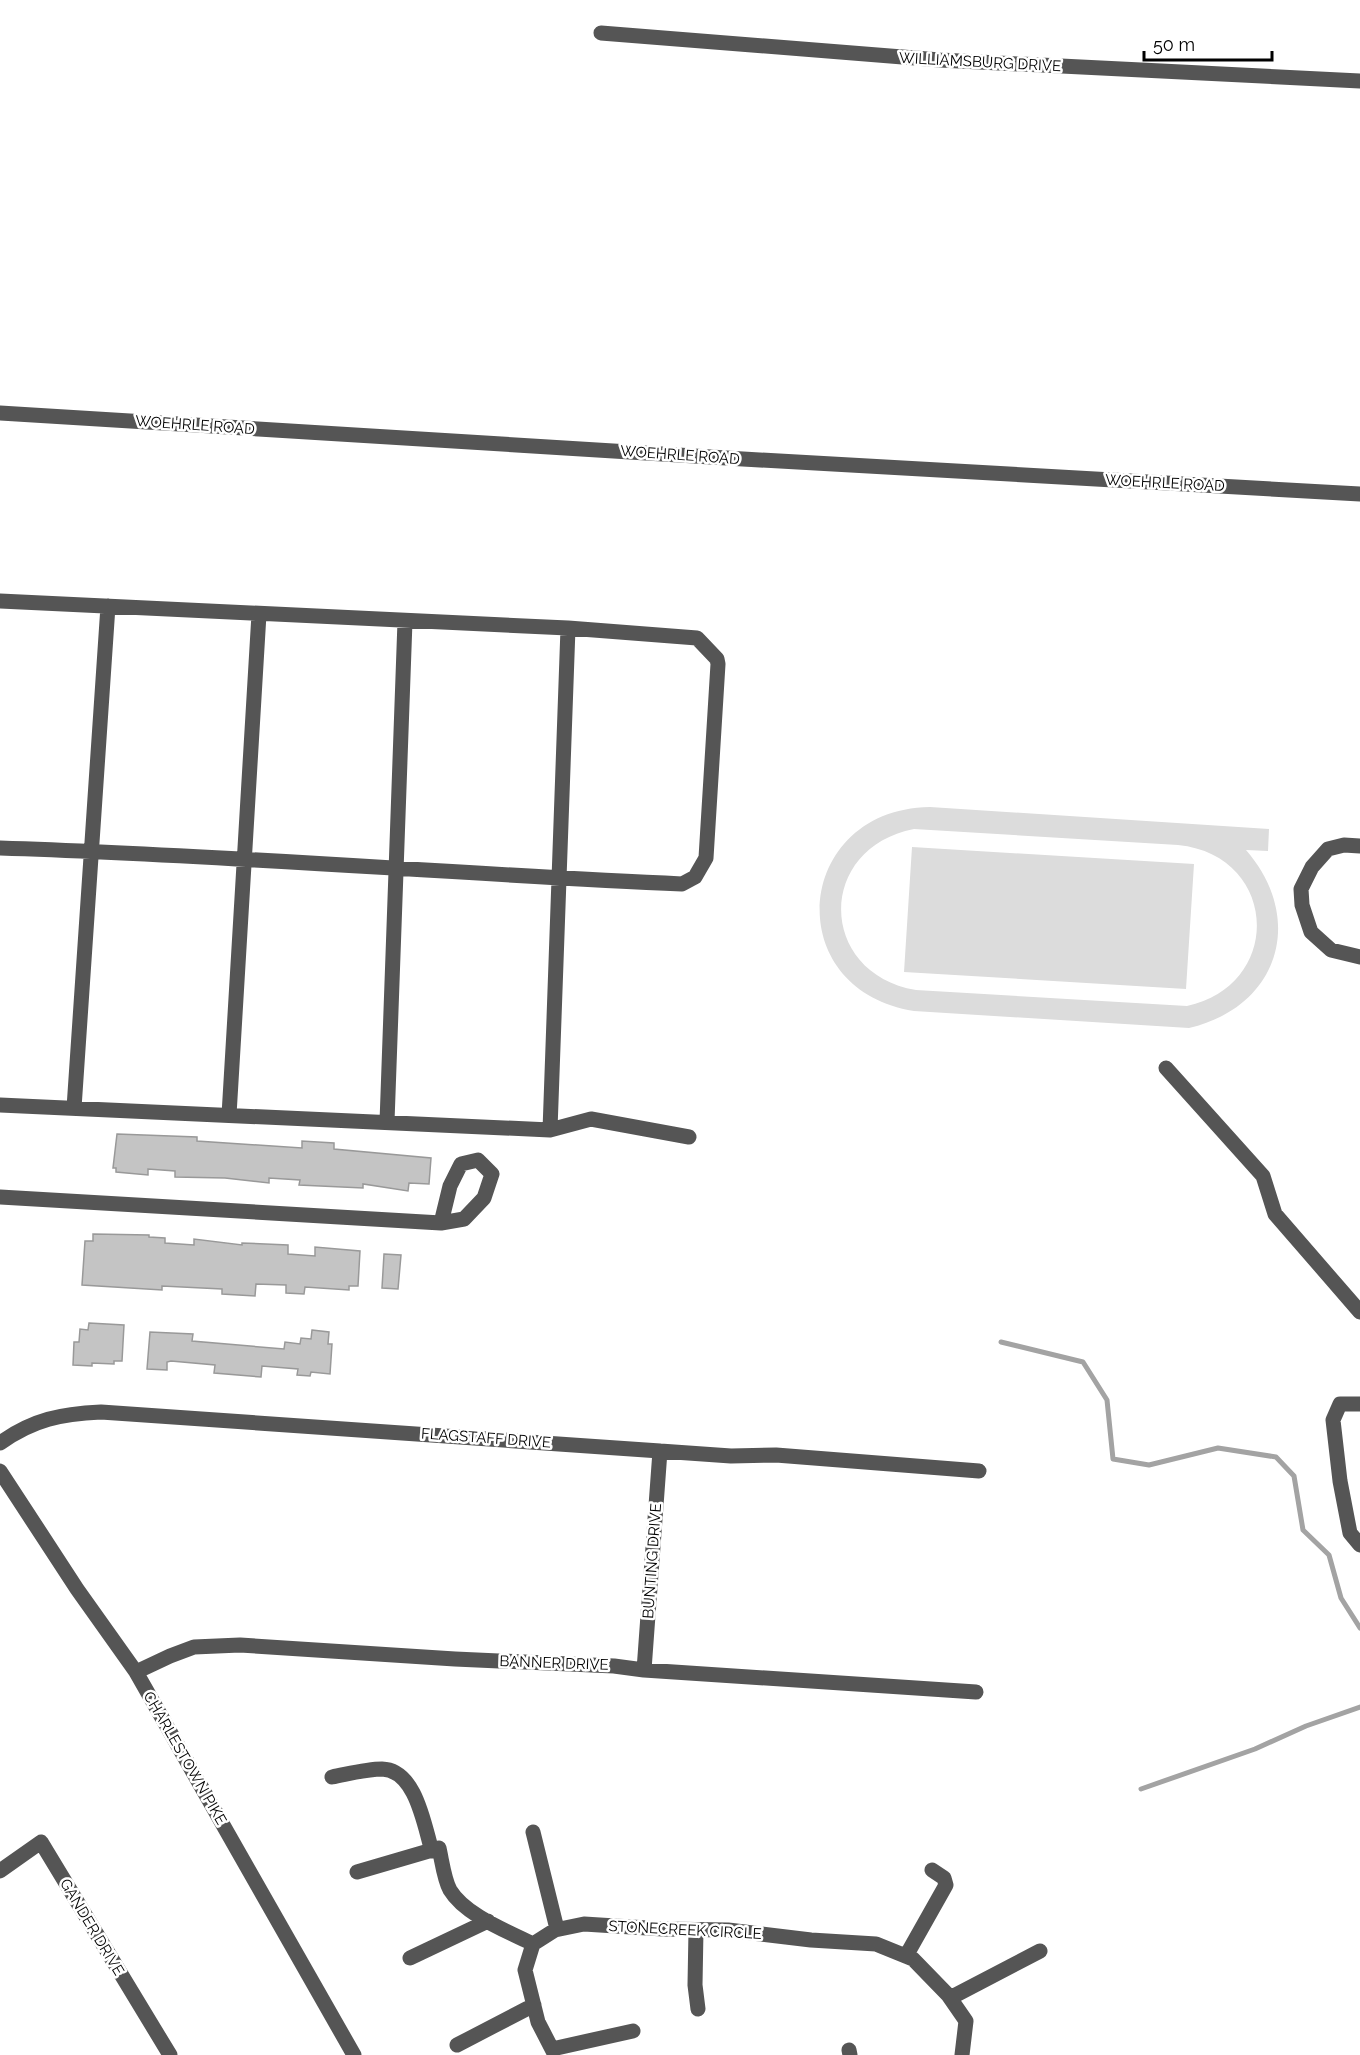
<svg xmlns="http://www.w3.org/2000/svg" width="1360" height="2055" font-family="Raleway,sans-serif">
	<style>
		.green { fill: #dcdcdc; fill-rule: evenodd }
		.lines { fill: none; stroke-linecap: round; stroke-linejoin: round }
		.stream { stroke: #a3a3a3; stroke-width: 5 }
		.building { fill: #c4c4c4; stroke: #999; stroke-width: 1.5 }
		.minor { stroke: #555; stroke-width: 15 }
		.labels { text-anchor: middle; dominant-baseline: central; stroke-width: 5; stroke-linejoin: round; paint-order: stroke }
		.street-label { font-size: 15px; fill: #000; stroke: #fff }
	</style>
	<rect width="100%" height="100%" fill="#fff"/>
	<!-- green -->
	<path class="green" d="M 930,807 L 1269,829 L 1268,851 L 1246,850 C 1306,919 1279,1007 1189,1028 L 914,1011 C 778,989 794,809 930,807 ZM 914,829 L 1178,845 C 1278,855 1285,984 1187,1006 L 916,990 C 817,973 816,848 914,829 Z
		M 912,847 L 1194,864 L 1186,989 L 904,972 Z"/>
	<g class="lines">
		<!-- stream -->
		<path class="stream" d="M 1001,1342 L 1083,1362 L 1107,1400 L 1113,1459 L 1149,1465 L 1218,1448 L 1276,1457 L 1294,1476 L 1303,1530 L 1329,1555 L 1341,1598 L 1360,1628
			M 1141,1789 L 1255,1749 L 1306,1726 L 1360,1707"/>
	</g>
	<!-- building -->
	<path class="building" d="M 117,1134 L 197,1137 L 197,1141 L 302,1148 L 302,1141 L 334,1143 L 334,1149 L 431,1158 L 429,1184 L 409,1183 L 408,1191 L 363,1184 L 363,1188 L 299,1185 L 300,1180 L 269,1178 L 269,1183 L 225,1178 L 175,1177 L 175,1171 L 148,1169 L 148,1175 L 116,1172 L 116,1168 L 113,1168 Z
		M 93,1234 L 149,1235 L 149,1237 L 165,1238 L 165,1243 L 194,1245 L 194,1239 L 242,1245 L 242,1243 L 288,1245 L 288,1254 L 315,1256 L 315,1247 L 360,1251 L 358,1286 L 349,1286 L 349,1290 L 305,1287 L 304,1294 L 286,1293 L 286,1285 L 256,1284 L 255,1296 L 222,1294 L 222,1289 L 162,1286 L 162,1290 L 82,1285 L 85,1241 L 93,1241 Z
		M 384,1254 L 401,1255 L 398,1289 L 382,1288 Z
		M 89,1323 L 124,1325 L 122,1361 L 114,1361 L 114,1364 L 92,1363 L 92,1366 L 73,1365 L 74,1342 L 79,1342 L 80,1329 L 88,1330 Z
		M 312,1330 L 329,1332 L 328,1344 L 332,1344 L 330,1374 L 311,1372 L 310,1376 L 297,1375 L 298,1369 L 262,1366 L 261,1377 L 214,1373 L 215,1365 L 171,1361 L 167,1362 L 167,1370 L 147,1369 L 150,1332 L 193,1334 L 192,1341 L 284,1349 L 285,1342 L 300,1344 L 301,1338 L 311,1339 Z"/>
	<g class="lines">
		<!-- minor -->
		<path class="minor" d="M 601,33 L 940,60 L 1360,81
			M 0,413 L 743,459 L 1360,494
			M 0,601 L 568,628 L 697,638 L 717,659 L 718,664 L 706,858 L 695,877 L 682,884 C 454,874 228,855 0,848
			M 1360,846 L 1344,845 L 1328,849 L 1312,867 L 1301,889 L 1302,905 L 1311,932 L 1331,950 L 1360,957
			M 1166,1068 L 1263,1176 L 1275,1214 L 1360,1312
			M 0,1105 L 550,1130 L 591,1119 L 689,1137
			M 74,1108 L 108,606
			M 229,1115 L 259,614
			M 387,1122 L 405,621
			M 550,1130 L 568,628
			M 0,1197 L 441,1223 L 464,1219 L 484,1198 L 492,1174 L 478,1160 L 461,1164 L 450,1186 L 441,1223
			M 1360,1404 L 1340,1404 L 1333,1420 L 1340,1481 L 1350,1533 L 1360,1545
			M 0,1443 C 34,1419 61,1414 101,1412 L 660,1451 L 731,1456 L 776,1455 L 979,1471
			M 0,1471 L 77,1589 L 136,1672 L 354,2055
			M 644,1670 L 660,1451
			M 136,1672 L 170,1656 L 194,1647 L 240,1645 L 455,1659 L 614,1666 L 644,1670 L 976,1692
			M 332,1777 C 348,1774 366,1769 382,1769 C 416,1770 424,1825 432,1851
			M 533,1832 L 557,1929
			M 0,1871 L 41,1842 L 170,2055
			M 357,1872 L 439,1848 C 442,1861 444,1879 450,1890 C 465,1915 507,1931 533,1944
			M 696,1930 L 695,1985 L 698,2009
			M 906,1956 L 946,1885 L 944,1878 L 932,1870
			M 410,1958 L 488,1921
			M 950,1998 L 1040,1951
			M 457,2045 L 534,2005
			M 552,2049 L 633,2031
			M 849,2050 L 850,2055
			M 555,2055 L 538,2022 L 525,1970 L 533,1944 L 555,1930 L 584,1924 L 663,1929 L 728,1930 L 811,1940 L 876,1944 L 913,1959 L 948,1995 L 966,2021 L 962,2055"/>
	</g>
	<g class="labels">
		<!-- street labels -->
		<g class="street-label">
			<text transform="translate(980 62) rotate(3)">WILLIAMSBURG DRIVE</text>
			<text transform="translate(195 425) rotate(4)">WOEHRLE ROAD</text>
			<text transform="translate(680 455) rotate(4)">WOEHRLE ROAD</text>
			<text transform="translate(1165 483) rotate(3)">WOEHRLE ROAD</text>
			<text transform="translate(486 1438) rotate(4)">FLAGSTAFF DRIVE</text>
			<text transform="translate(652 1561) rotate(-86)">BUNTING DRIVE</text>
			<text transform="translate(554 1663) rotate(2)">BANNER DRIVE</text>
			<text transform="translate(185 1758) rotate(60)">CHARLESTOWN PIKE</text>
			<text transform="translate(92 1927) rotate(59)">GANDER DRIVE</text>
			<text transform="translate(685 1930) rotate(3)">STONECREEK CIRCLE</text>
		</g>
	</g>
	<!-- scale -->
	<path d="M1144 51v9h128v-9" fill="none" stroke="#000000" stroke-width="3"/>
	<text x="1153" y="51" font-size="18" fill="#000000" stroke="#ffffff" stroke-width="4.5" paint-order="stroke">50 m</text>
</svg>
